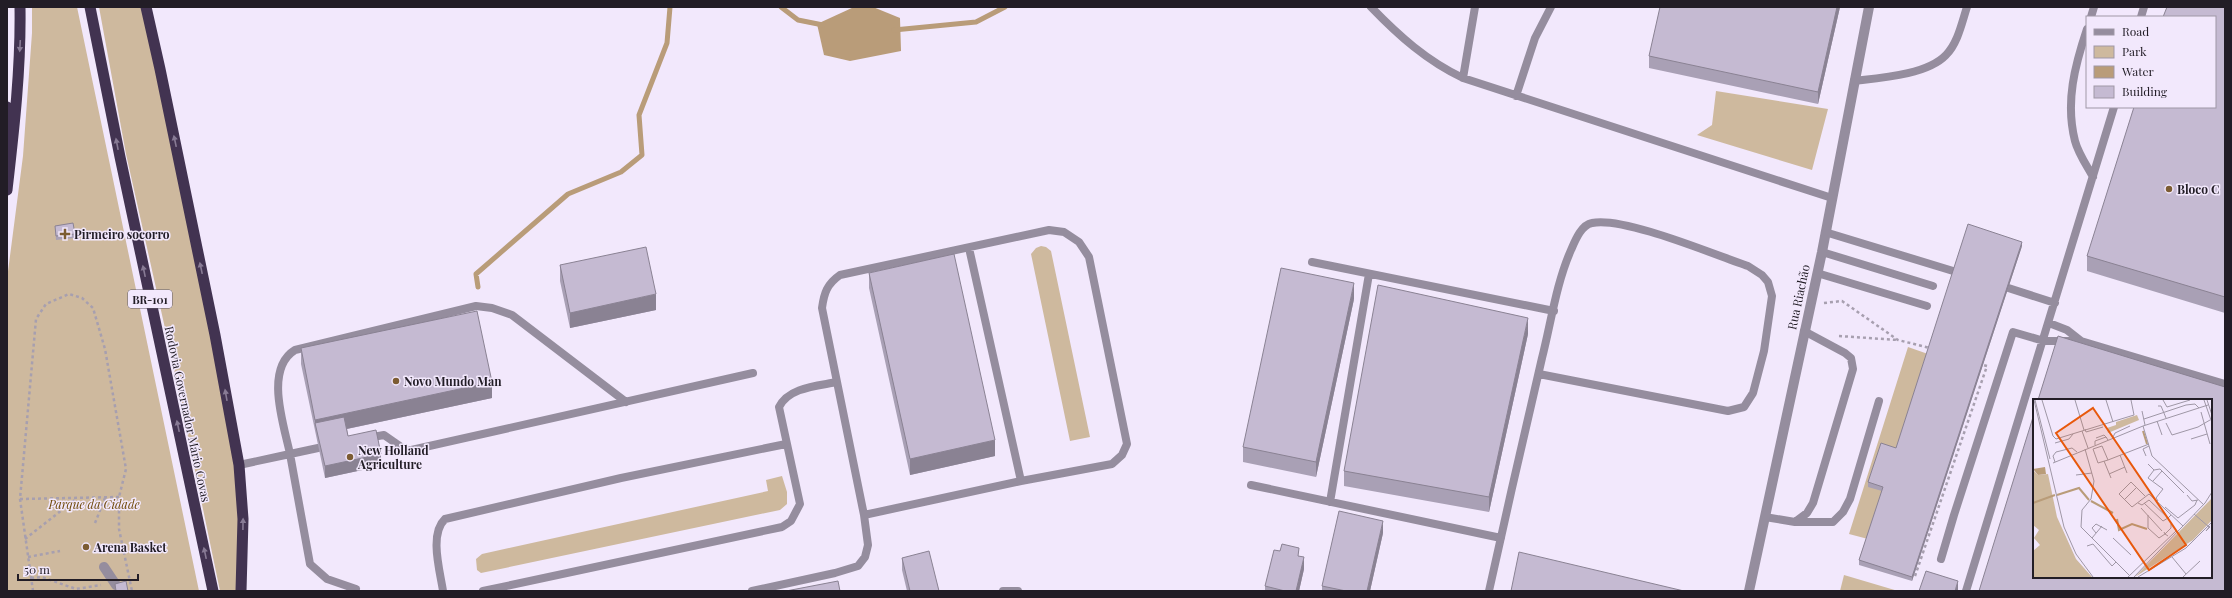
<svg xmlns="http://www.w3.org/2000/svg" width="2232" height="598" font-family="'Playfair Display',serif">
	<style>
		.green { fill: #ceb99e }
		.water { fill: #b99c79 }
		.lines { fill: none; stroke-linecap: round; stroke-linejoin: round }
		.stream { stroke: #b99c79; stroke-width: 5 }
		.path { stroke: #a79faf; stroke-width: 2.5; stroke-dasharray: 3 3; stroke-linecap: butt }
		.service { stroke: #958d9e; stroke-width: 8 }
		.pedestrian { stroke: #958d9e; stroke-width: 10 }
		.minor { stroke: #958d9e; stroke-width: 10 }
		.trunk { stroke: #423351; stroke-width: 11 }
		.wall { fill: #a9a0b5 }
		.shaded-wall { fill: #8a8293 }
		.building { fill: #c5bad2; stroke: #8a8293 }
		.oneway { fill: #887b95 }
		.poi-dot { fill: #7c5c32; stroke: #f2e8fc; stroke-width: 1.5 }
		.labels { text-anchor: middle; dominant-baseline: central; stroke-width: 3; stroke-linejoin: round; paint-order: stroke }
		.shield { fill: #f2e8fc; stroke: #605a66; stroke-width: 1 }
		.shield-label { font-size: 11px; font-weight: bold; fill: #221d26 }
		.poi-label { font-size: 12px; font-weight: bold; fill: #221d26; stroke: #f2e8fc; text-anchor: start }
		.street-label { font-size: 12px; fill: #221d26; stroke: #f2e8fc }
		.park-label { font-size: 12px; font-style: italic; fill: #6f4908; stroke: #f2e8fc }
		.inset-river { fill: none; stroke: #b99c79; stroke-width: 2 }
		.inset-road { fill: none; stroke: #9f97a6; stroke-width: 1 }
		.view { fill: #e8590c; fill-opacity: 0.15; stroke: #e8590c; stroke-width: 2 }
		.inset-edge { fill: none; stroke: #221d26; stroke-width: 2 }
	</style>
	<rect width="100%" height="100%" fill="#f2e8fc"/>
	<!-- green -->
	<path class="green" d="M 32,7 L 77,7 L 199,591 L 7,591 L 7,279 L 23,156 L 32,33 Z
		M 99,7 L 146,7 L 239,465 L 241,591 L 220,591 L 171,355 L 126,154 Z
		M 1716,91 L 1828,109 L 1812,170 L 1697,135 L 1712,125 Z
		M 1041,246 L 1046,247 L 1051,251 L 1090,437 L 1070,441 L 1031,254 L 1036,248 Z
		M 1908,347 L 1928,354 L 1868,539 L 1849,534 Z
		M 782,476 L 787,492 L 787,504 L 780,510 L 481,573 L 477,570 L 476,559 L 482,554 L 768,491 L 766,480 Z
		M 1844,575 L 1898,591 L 1840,591 Z"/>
	<!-- water -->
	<path class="water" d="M 854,7 L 873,7 L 900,18 L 901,51 L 850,61 L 824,55 L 817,24 Z"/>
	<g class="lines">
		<!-- stream -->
		<path class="stream" d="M 781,7 L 798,20 L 823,25
			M 894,30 L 976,22 L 1005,7
			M 478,287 L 476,274 L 568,194 L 621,172 L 642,155 L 639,115 L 667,43 L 670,7"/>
		<!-- path -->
		<path class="path" d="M 1824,303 L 1842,301 L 1898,340 L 1930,348
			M 1839,336 L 1898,340
			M 20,499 L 119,497
			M 95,523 L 105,498
			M 25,539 L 76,499
			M 28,557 L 60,551
			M 1915,576 L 1987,366 L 1980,364
			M 31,578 L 42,577 L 76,589 L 101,585
			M 33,591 L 20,499 L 36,319 L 46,304 L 69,294 L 82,298 L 93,308 L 105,349 L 126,469 L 119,497 L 119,529 L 132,591"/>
		<!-- service -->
		<path class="service" d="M 1371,7 C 1399,36 1427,61 1463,78 L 1832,198
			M 2091,17 L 2094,7
			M 2141,17 L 2144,7
			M 2087,29 C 2075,65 2065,102 2075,141 C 2078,153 2087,166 2093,177
			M 1463,78 L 1475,7
			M 1854,81 C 1880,78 1927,75 1946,55 C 1958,43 1962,22 1967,7
			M 1516,96 L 1535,38 L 1551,7
			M 1825,232 L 1963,274
			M 969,248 L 1021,481
			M 1822,252 L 1933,286
			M 1312,262 L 1554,311
			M 1817,273 L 1927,306
			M 1999,285 L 2055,303
			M 2049,323 L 2067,330 L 2081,341 L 2225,384
			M 367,438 L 384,435 L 407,451 L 753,373
			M 318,448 L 290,454 L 310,564 L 327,579 L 356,589
			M 239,465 L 290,454 C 284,425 264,369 295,350 L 476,306 L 492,308 L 512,315 L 626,402
			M 1251,485 L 1501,538
			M 1330,502 L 1369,274
			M 1765,517 L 1795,522 L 1807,513 L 1813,503 L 1853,369 L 1851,358 L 1845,353 L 1804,331
			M 1795,522 L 1833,522 L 1843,512 L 1850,499 L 1879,401
			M 1941,559 L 1954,515 L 2013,332 L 2044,341 L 2081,341
			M 443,591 C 440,571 429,534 445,519 L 621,478 L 786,444
			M 483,591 L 782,527 L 791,521 L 800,504 L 779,407 C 789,387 818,386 837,382
			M 752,591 L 835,573 L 858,566 L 865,557 L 868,545 L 864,515 L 822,308 C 824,293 827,284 840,275 L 1049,230 L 1064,232 L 1079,242 L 1089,257 L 1127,444 L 1122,455 L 1112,464 L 1021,481 L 864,515
			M 1003,591 L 1018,591
			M 1489,591 C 1506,513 1524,436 1542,358 C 1551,323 1556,284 1571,250 C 1575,241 1581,225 1592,223 C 1623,216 1715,255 1748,266 L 1762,275 L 1768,282 L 1772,296 L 1764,351 L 1753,393 L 1744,407 L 1728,411 L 1539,374
			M 1966,591 L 2114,107"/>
		<!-- pedestrian -->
		<path class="pedestrian" d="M 104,567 L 116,585"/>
		<!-- minor -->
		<path class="minor" d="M 1749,591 L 1822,252 L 1869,7"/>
		<!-- trunk -->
		<path class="trunk" d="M 90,7 L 120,157 L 213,591
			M 146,7 L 160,69 L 215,335 L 239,465 L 243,519 L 241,591
			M 7,107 L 10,135
			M 7,190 C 14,129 21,69 20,7"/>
	</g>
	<!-- wall -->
	<path class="wall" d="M 1840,7 L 1818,104 L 1649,68 L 1649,56 Z
		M 2225,7 L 2225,313 L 2087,271 L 2087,256 Z
		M 55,226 L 75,234 L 75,238 L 56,240 Z
		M 2022,246 L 1912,581 L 1859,565 L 1859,560 L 1882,491 L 1868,487 L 1868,482 L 1896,448 Z
		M 560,265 L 656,310 L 570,328 L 560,281 Z
		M 869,273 L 995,456 L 910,475 L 869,288 Z
		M 1354,299 L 1316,477 L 1243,462 L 1243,447 Z
		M 1528,334 L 1489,512 L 1344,486 L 1344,471 Z
		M 301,348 L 492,398 L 347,429 L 348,436 L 381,466 L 325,478 L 301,364 Z
		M 1383,533 L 1370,591 L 1322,591 L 1322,586 Z
		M 1299,556 L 1304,569 L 1299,591 L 1265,591 L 1265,586 Z
		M 902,558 L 939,591 L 907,591 L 902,570 Z"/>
	<!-- shaded-wall -->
	<path class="shaded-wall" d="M 1837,7 L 1840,7 L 1818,104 L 1818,92 Z
		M 2022,242 L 2022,246 L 1912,581 L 1912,577 Z
		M 1354,283 L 1354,299 L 1316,477 L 1316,462 Z
		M 656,294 L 656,310 L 570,328 L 570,313 Z
		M 1528,318 L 1528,334 L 1489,512 L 1489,497 Z
		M 492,382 L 492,398 L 318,435 L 315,423 L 315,420 Z
		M 995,440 L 995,456 L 910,475 L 910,459 Z
		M 381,454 L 381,466 L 325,478 L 325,466 Z
		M 1383,521 L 1383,533 L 1370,591 L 1367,591 Z
		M 1304,557 L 1304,569 L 1299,591 L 1296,591 Z
		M 1958,581 L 1958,591 L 1955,591 Z"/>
	<!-- building -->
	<path class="building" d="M 1660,7 L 1837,7 L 1818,92 L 1649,56 Z
		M 2167,7 L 2225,7 L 2225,297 L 2087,256 L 2134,107 L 2215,107 L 2215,17 L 2163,17 Z
		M 73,223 L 75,234 L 56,236 L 55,226 Z
		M 1968,224 L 2022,242 L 1912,577 L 1859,560 L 1883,487 L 1868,482 L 1881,443 L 1896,448 Z
		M 646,247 L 656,294 L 570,313 L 560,265 Z
		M 954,254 L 995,440 L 910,459 L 869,273 Z
		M 1281,268 L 1354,283 L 1316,462 L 1243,447 Z
		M 1378,285 L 1528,318 L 1489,497 L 1344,471 Z
		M 477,311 L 492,382 L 315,420 L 301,348 Z
		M 2058,336 L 2225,387 L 2225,591 L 1979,591 L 2034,414 L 2034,577 L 2211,577 L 2211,400 L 2038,400 Z
		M 344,417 L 348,436 L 376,430 L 381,454 L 325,466 L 315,423 Z
		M 1339,511 L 1383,521 L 1367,591 L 1346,591 L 1322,586 Z
		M 1282,544 L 1299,548 L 1298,556 L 1304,557 L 1296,591 L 1285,591 L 1265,586 L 1274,550 L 1280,551 Z
		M 929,551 L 939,591 L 910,591 L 902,558 Z
		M 1519,552 L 1684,591 L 1511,591 Z
		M 1926,571 L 1958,581 L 1955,591 L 1919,591 Z
		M 126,581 L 128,591 L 116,591 L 115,584 Z
		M 838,581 L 840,591 L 786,591 Z"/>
	<!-- one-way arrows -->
	<defs><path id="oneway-solid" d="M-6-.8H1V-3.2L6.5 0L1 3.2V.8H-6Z"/></defs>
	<g class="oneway">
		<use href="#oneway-solid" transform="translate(20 46) rotate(93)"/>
		<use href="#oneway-solid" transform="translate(175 141) rotate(-102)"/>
		<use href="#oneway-solid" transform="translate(117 144) rotate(-101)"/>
		<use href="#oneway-solid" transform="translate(201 268) rotate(-102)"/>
		<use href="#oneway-solid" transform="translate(144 271) rotate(-102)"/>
		<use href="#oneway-solid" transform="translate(226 395) rotate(-100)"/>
		<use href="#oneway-solid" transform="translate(178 426) rotate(-102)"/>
		<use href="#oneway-solid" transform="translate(243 524) rotate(-89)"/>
		<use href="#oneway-solid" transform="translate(205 553) rotate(-102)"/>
	</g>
	<!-- markers -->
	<g class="poi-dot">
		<circle cx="2169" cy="189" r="4"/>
		<path d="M63 228h4v4h4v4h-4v4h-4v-4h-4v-4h4z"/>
		<circle cx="396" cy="381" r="4"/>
		<circle cx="350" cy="457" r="4"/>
		<circle cx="86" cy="547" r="4"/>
	</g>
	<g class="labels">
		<!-- shield labels -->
		<rect class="shield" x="128" y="290" width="44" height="18" rx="3"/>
		<g class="shield-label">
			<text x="150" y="299">BR-101</text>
		</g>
		<!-- poi labels -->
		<g class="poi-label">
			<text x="2177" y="189">Bloco C</text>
			<text x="74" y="234">Pirmeiro socorro</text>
			<text x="404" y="381">Novo Mundo Man</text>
			<text x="358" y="450">New Holland<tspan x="358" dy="14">Agriculture</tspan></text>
			<text x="94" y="547">Arena Basket</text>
		</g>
		<!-- street labels -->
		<g class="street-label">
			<text transform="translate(1798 297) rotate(-78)">Rua Riachão</text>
			<text transform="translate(188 414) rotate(78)">Rodovia Governador Mário Covas</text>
		</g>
		<!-- park labels -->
		<g class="park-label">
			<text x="94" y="504">Parque da Cidade</text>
		</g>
	</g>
	<!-- overview -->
	<g transform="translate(2033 399)">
		<rect width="179" height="179" fill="#f2e8fc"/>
		<path d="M 104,16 L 106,21 L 75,34 L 74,29 L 83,26 L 83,23 ZM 0,71 L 5,76 L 15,75 L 24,118 L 43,160 L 59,178 L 0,178 L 0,152 L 7,146 L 1,139 L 6,131 L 0,126 ZM 179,99 L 179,121 L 160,141 L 102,178 Z" fill="#ceb99e"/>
		<path d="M 12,68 L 13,75 L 5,76 L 0,70 Z" fill="#b99c79"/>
		<path class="inset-river" d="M 110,32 L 114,45M 24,96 L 46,89 L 56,101M 58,102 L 80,114M 0,104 L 22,96M 84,120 L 86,131 L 99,125 L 114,130"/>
		<path class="inset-road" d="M 1,1 L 31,128 L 43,155 L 60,178M 2,1 L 17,60M 9,1 L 20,37 L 23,40 L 101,16 L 98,1M 42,1 L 51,31M 73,1 L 80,23M 130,1 L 134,8 L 157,1M 171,1 L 179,24M 174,1 L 179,16M 125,7 L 128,7 L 133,19M 109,12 L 112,26M 168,13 L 177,45M 111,20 L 153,6 L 162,5 L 166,9M 124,22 L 129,36M 133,24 L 139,36 L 165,28 L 177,21M 110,27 L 119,57 L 171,106M 52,30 L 53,33 L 70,28M 49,32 L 55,49M 80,38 L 82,34 L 97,27M 63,39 L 71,36 L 74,39M 158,40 L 174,35M 22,44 L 36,40 L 40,35M 62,46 L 62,42 L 73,38 L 75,41M 52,50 L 61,82 L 58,100 L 49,111 L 48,128 L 96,176M 87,56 L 94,74M 113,57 L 110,50 L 116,47M 75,61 L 69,47 L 60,50 L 65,64 L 75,61 L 116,45M 71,62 L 78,79M 22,63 L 20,57 L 23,53 L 39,49 L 44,53M 20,64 L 110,27 L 175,6M 115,65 L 121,71 L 127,70 L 151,94M 121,71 L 115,79 L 130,90 L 123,99 L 125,102M 76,75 L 92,68M 43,76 L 59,74M 120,82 L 129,72M 154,96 L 159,102 L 165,101M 112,97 L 98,83 L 86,95 L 99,108 L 116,95 L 150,127M 91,101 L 104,88M 105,104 L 109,106 L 116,101 L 135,119 L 138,116M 111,104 L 130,122 L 135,119M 132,108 L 145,119 L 162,106 L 164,101M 108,109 L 129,132M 161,115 L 176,128 L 173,132 L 177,128 L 176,127M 115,116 L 115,129 L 126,139 L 132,135 L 135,137M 131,133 L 132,135 L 138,129 L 138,125M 63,134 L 59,129 L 63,125 L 74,131M 59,139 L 69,127M 80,139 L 98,156M 54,147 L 60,145 L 79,167 L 83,163M 139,158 L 153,175M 95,178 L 143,132M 101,178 L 172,104 L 179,93M 105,178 L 153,149 L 179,123M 150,178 L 167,162"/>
		<path class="view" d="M 60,9 L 153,146 L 116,171 L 23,34 Z"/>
		<rect width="179" height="179" class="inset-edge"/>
	</g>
	<!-- border -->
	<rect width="2232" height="598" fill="none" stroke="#221d26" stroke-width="16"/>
	<!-- legend -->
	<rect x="2086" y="16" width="130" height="92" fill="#f2e8fc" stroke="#9f97a6"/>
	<rect x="2094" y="29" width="20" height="6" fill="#958d9e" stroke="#9f97a6"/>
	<text x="2122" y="36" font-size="12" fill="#221d26">Road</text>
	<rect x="2094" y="46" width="20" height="12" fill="#ceb99e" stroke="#9f97a6"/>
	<text x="2122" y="56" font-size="12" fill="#221d26">Park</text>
	<rect x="2094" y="66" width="20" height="12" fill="#b99c79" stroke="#9f97a6"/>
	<text x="2122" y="76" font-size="12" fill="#221d26">Water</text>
	<rect x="2094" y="86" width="20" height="12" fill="#c5bad2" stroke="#9f97a6"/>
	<text x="2122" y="96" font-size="12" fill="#221d26">Building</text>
	<!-- scale -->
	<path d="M18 574v6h120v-6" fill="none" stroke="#221d26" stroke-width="2"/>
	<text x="24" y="574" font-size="12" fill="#221d26" stroke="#f2e8fc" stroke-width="3" paint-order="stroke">50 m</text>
</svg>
